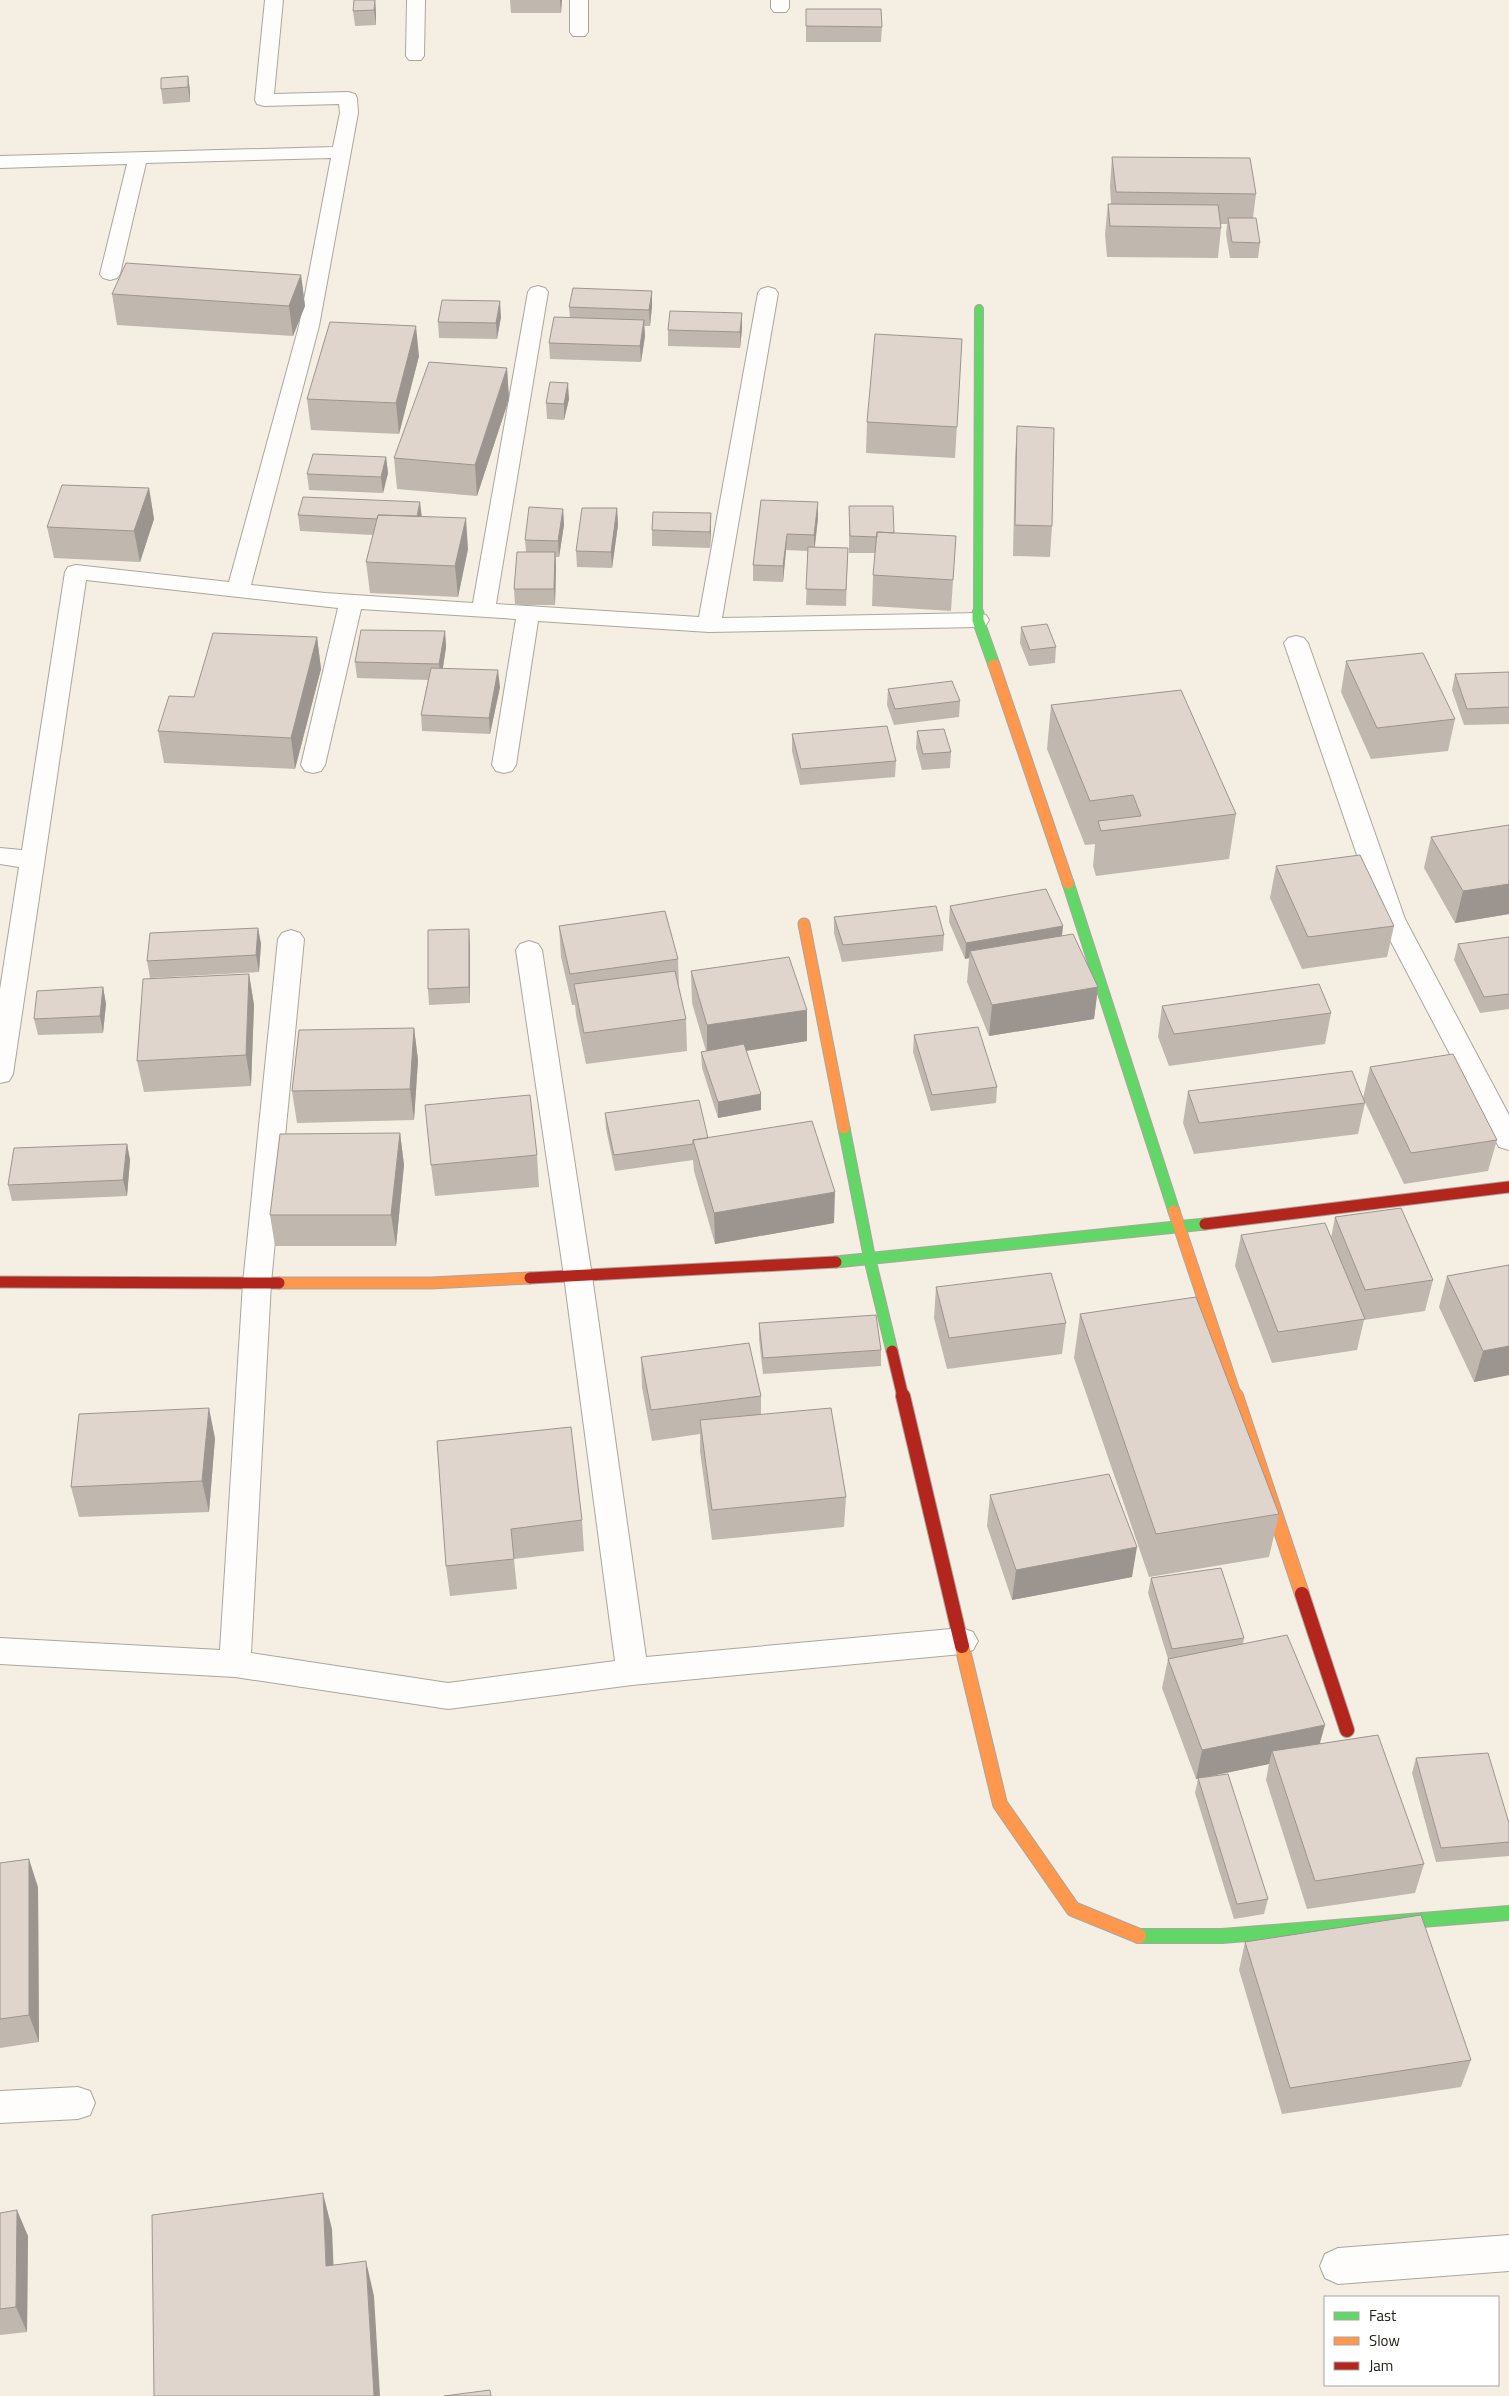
<svg xmlns="http://www.w3.org/2000/svg" width="1509" height="2396" font-family="'Titillium Web',sans-serif">
	<style>
		.lines { fill: none; stroke-linecap: round; stroke-linejoin: round }
		.street-casing { stroke: #aba69d; stroke-width: 2 }
		.fast-far2-casing { stroke: #aba69d; stroke-width: 10 }
		.fast-far1-casing { stroke: #aba69d; stroke-width: 13 }
		.fast-casing { stroke: #aba69d; stroke-width: 16 }
		.slow-far1-casing { stroke: #aba69d; stroke-width: 13 }
		.slow-casing { stroke: #aba69d; stroke-width: 16 }
		.jam-far1-casing { stroke: #aba69d; stroke-width: 13 }
		.jam-casing { stroke: #aba69d; stroke-width: 16 }
		.street { fill: #fefdfb; fill-rule: evenodd }
		.fast-far2 { stroke: #63d668; stroke-width: 8 }
		.fast-far1 { stroke: #63d668; stroke-width: 11 }
		.fast { stroke: #63d668; stroke-width: 14 }
		.slow-far1 { stroke: #ff974d; stroke-width: 11 }
		.slow { stroke: #ff974d; stroke-width: 14 }
		.jam-far1 { stroke: #b3261e; stroke-width: 11 }
		.jam { stroke: #b3261e; stroke-width: 14 }
		.wall { fill: #c0b7af }
		.shaded-wall { fill: #9c958f }
		.building { fill: #dfd5cc; stroke: #9c958f }
	</style>
	<rect width="100%" height="100%" fill="#f5efe3"/>
	<g class="lines">
		<defs>
			<path id="street" d="M 265,0 L 283,0 L 274,94 L 348,92 L 355,94 L 357,98 L 358,113 L 319,326 L 251,585 L 325,593 L 473,603 L 528,292 L 531,288 L 538,286 L 545,288 L 548,292 L 496,604 L 699,617 L 758,293 L 761,289 L 768,287 L 775,289 L 778,293 L 722,618 L 978,613 L 986,615 L 989,620 L 986,625 L 978,627 L 709,632 L 538,621 L 516,765 L 512,771 L 504,773 L 496,771 L 492,765 L 516,619 L 361,609 L 325,765 L 321,771 L 313,773 L 305,771 L 301,765 L 338,608 L 86,580 L 13,1074 L 9,1081 L 0,1083 L 0,989 L 19,867 L 0,864 L 0,848 L 22,850 L 65,572 L 68,567 L 76,565 L 229,582 L 299,326 L 331,158 L 146,163 L 120,274 L 117,278 L 110,280 L 103,278 L 100,274 L 127,164 L 0,168 L 0,156 L 333,147 L 340,113 L 339,104 L 264,106 L 257,104 L 255,100 Z
				M 407,0 L 425,0 L 424,56 L 421,60 L 409,60 L 406,56 Z
				M 570,0 L 588,0 L 588,32 L 585,36 L 573,36 L 570,32 Z
				M 771,0 L 789,0 L 789,8 L 786,12 L 774,12 L 771,8 Z
				M 1296,636 L 1304,638 L 1308,643 L 1405,919 L 1509,1115 L 1509,1150 L 1499,1147 L 1495,1140 L 1379,919 L 1284,643 L 1288,638 Z
				M 291,930 L 300,933 L 304,939 L 271,1283 L 251,1653 L 448,1683 L 615,1661 L 564,1276 L 516,950 L 520,944 L 529,941 L 538,944 L 542,950 L 592,1276 L 646,1657 L 962,1628 L 973,1632 L 978,1641 L 973,1650 L 962,1654 L 632,1685 L 448,1709 L 235,1677 L 0,1664 L 0,1638 L 220,1650 L 243,1283 L 278,939 L 282,933 Z
				M 78,2087 L 90,2091 L 95,2103 L 90,2115 L 78,2119 L 0,2123 L 0,2091 Z
				M 1509,2235 L 1509,2271 L 1338,2284 L 1325,2278 L 1320,2266 L 1325,2254 L 1338,2248 Z"/>
			<path id="fast-far2" d="M 978,614 L 979,309"/>
			<path id="fast-far1" d="M 978,613 L 978,620 L 994,665
				M 1068,883 L 1174,1211
				M 844,1128 L 870,1260 L 892,1351
				M 836,1262 L 1205,1224"/>
			<path id="fast" d="M 1139,1936 L 1222,1936 L 1509,1913"/>
			<path id="slow-far1" d="M 994,665 L 1068,883
				M 804,924 L 844,1128
				M 1174,1211 L 1236,1397
				M 279,1283 L 431,1283 L 530,1278"/>
			<path id="slow" d="M 1236,1396 L 1302,1594
				M 962,1646 L 1000,1804 L 1073,1909 L 1139,1936"/>
			<path id="jam-far1" d="M 1205,1224 L 1509,1187
				M 530,1278 L 836,1262
				M 0,1282 L 279,1283
				M 892,1351 L 903,1397"/>
			<path id="jam" d="M 903,1396 L 962,1646
				M 1302,1594 L 1347,1730"/>
		</defs>
		<!-- street casing -->
		<use href="#street" class="street-casing"/>
		<!-- fast-far2 casing -->
		<use href="#fast-far2" class="fast-far2-casing"/>
		<!-- fast-far1 casing -->
		<use href="#fast-far1" class="fast-far1-casing"/>
		<!-- fast casing -->
		<use href="#fast" class="fast-casing"/>
		<!-- slow-far1 casing -->
		<use href="#slow-far1" class="slow-far1-casing"/>
		<!-- slow casing -->
		<use href="#slow" class="slow-casing"/>
		<!-- jam-far1 casing -->
		<use href="#jam-far1" class="jam-far1-casing"/>
		<!-- jam casing -->
		<use href="#jam" class="jam-casing"/>
		<!-- street -->
		<use href="#street" class="street"/>
		<!-- fast-far2 -->
		<use href="#fast-far2" class="fast-far2"/>
		<!-- fast-far1 -->
		<use href="#fast-far1" class="fast-far1"/>
		<!-- fast -->
		<use href="#fast" class="fast"/>
		<!-- slow-far1 -->
		<use href="#slow-far1" class="slow-far1"/>
		<!-- slow -->
		<use href="#slow" class="slow"/>
		<!-- jam-far1 -->
		<use href="#jam-far1" class="jam-far1"/>
		<!-- jam -->
		<use href="#jam" class="jam"/>
	</g>
	<!-- wall -->
	<path class="wall" d="M 375,0 L 376,13 L 376,25 L 355,26 L 353,11 Z
		M 510,0 L 562,0 L 561,13 L 511,13 Z
		M 806,9 L 882,27 L 881,42 L 806,42 Z
		M 188,76 L 190,91 L 190,102 L 163,104 L 161,89 Z
		M 1112,157 L 1256,194 L 1253,218 L 1260,243 L 1258,258 L 1230,258 L 1226,234 L 1227,224 L 1221,224 L 1221,228 L 1218,258 L 1107,257 L 1105,234 L 1108,204 L 1111,204 L 1110,186 Z
		M 301,275 L 305,306 L 293,336 L 117,325 L 112,294 Z
		M 652,291 L 652,306 L 650,326 L 644,326 L 645,336 L 641,362 L 550,359 L 549,343 L 570,318 L 569,307 Z
		M 501,317 L 497,339 L 439,338 L 438,322 Z
		M 742,329 L 740,348 L 668,346 L 668,330 Z
		M 962,339 L 955,458 L 866,453 L 867,422 Z
		M 419,356 L 399,434 L 311,430 L 307,399 Z
		M 507,368 L 509,399 L 477,496 L 397,489 L 394,458 Z
		M 569,399 L 564,420 L 547,419 L 546,403 Z
		M 1017,426 L 1052,526 L 1050,557 L 1013,556 L 1015,457 Z
		M 386,457 L 388,473 L 383,493 L 309,490 L 307,474 Z
		M 149,488 L 154,519 L 140,562 L 54,558 L 47,527 Z
		M 761,500 L 818,518 L 815,547 L 848,548 L 846,606 L 806,605 L 808,551 L 786,550 L 783,582 L 753,581 L 753,565 Z
		M 849,506 L 894,533 L 956,536 L 951,611 L 872,606 L 873,575 L 875,553 L 849,553 Z
		M 617,508 L 618,525 L 612,568 L 577,567 L 576,551 Z
		M 563,509 L 564,525 L 559,557 L 556,557 L 556,568 L 555,605 L 515,605 L 514,589 L 526,552 L 525,540 Z
		M 711,513 L 711,530 L 710,548 L 652,546 L 652,530 Z
		M 298,515 L 422,516 L 468,549 L 458,597 L 370,593 L 366,562 L 373,535 L 300,531 Z
		M 1021,627 L 1056,647 L 1055,663 L 1029,666 L 1020,643 Z
		M 445,631 L 446,647 L 443,668 L 500,687 L 490,734 L 422,731 L 421,715 L 428,680 L 357,678 L 355,662 Z
		M 317,637 L 321,669 L 295,769 L 164,763 L 158,731 L 194,697 Z
		M 1346,661 L 1455,719 L 1448,751 L 1371,759 L 1341,692 Z
		M 1509,672 L 1509,724 L 1464,725 L 1452,690 L 1455,674 Z
		M 888,689 L 960,701 L 959,717 L 894,725 L 887,705 Z
		M 1051,705 L 1236,814 L 1229,859 L 1096,876 L 1093,866 L 1095,844 L 1085,845 L 1047,749 Z
		M 917,731 L 951,752 L 950,768 L 922,770 L 916,748 Z
		M 792,734 L 896,761 L 895,777 L 800,785 L 792,751 Z
		M 1509,825 L 1509,914 L 1455,923 L 1424,868 L 1431,837 Z
		M 1276,866 L 1394,926 L 1387,957 L 1302,969 L 1270,898 Z
		M 950,906 L 1063,926 L 1062,936 L 1098,987 L 1094,1019 L 989,1036 L 967,982 L 969,958 L 965,959 L 949,922 Z
		M 834,917 L 944,935 L 943,951 L 842,962 L 834,933 Z
		M 559,926 L 678,959 L 679,988 L 686,1019 L 687,1051 L 586,1064 L 576,1015 L 575,1005 L 572,1005 L 561,957 Z
		M 258,928 L 261,944 L 259,972 L 150,978 L 147,961 Z
		M 1509,937 L 1509,1009 L 1480,1013 L 1454,960 L 1458,944 Z
		M 470,945 L 470,1003 L 429,1005 L 428,989 Z
		M 691,971 L 807,1041 L 746,1051 L 761,1094 L 761,1110 L 718,1118 L 702,1068 L 701,1052 L 706,1051 L 692,1003 Z
		M 249,974 L 254,1005 L 251,1086 L 144,1092 L 137,1061 Z
		M 103,987 L 106,1004 L 103,1033 L 38,1035 L 34,1019 Z
		M 1162,1006 L 1331,1013 L 1325,1044 L 1169,1066 L 1158,1037 Z
		M 414,1028 L 418,1060 L 414,1120 L 297,1123 L 292,1091 Z
		M 914,1035 L 997,1087 L 996,1103 L 931,1111 L 913,1052 Z
		M 1370,1067 L 1497,1140 L 1488,1171 L 1404,1184 L 1363,1098 Z
		M 1188,1091 L 1365,1103 L 1358,1134 L 1194,1154 L 1183,1123 Z
		M 605,1113 L 708,1138 L 834,1223 L 715,1244 L 694,1171 L 693,1160 L 615,1171 L 606,1129 Z
		M 400,1133 L 404,1165 L 396,1246 L 275,1246 L 270,1215 Z
		M 127,1144 L 130,1160 L 127,1196 L 12,1201 L 8,1185 Z
		M 537,1155 L 539,1187 L 435,1196 L 431,1165 Z
		M 1335,1217 L 1433,1280 L 1425,1311 L 1364,1320 L 1357,1350 L 1272,1363 L 1235,1266 L 1241,1235 L 1331,1238 Z
		M 1509,1265 L 1509,1375 L 1474,1382 L 1439,1307 L 1447,1276 Z
		M 936,1287 L 1066,1323 L 1062,1354 L 947,1369 L 934,1318 Z
		M 1080,1314 L 1279,1514 L 1269,1557 L 1149,1577 L 1074,1358 Z
		M 759,1323 L 881,1350 L 881,1366 L 763,1374 L 759,1339 Z
		M 641,1357 L 761,1396 L 761,1415 L 846,1497 L 844,1527 L 712,1540 L 700,1451 L 700,1434 L 652,1441 L 642,1387 Z
		M 215,1438 L 209,1512 L 79,1517 L 71,1487 Z
		M 437,1441 L 582,1520 L 584,1551 L 514,1559 L 517,1589 L 450,1596 L 446,1566 Z
		M 990,1495 L 1132,1577 L 1012,1600 L 987,1526 Z
		M 1151,1578 L 1244,1638 L 1243,1644 L 1320,1744 L 1424,1864 L 1415,1893 L 1307,1909 L 1266,1780 L 1269,1764 L 1207,1777 L 1268,1899 L 1264,1914 L 1234,1919 L 1195,1793 L 1198,1779 L 1196,1779 L 1162,1688 L 1168,1659 L 1148,1593 Z
		M 1416,1758 L 1509,1823 L 1509,1856 L 1436,1862 L 1412,1773 Z
		M 0,1863 L 38,1887 L 39,2042 L 0,2048 Z
		M 1245,1942 L 1471,2060 L 1461,2087 L 1282,2114 L 1239,1970 Z
		M 0,2213 L 28,2236 L 27,2332 L 0,2335 Z"/>
	<!-- shaded-wall -->
	<path class="shaded-wall" d="M 375,0 L 376,13 L 376,25 L 374,10 Z
		M 560,0 L 562,0 L 561,13 Z
		M 188,76 L 190,91 L 190,102 L 188,87 Z
		M 301,275 L 305,306 L 293,336 L 289,306 Z
		M 652,291 L 652,306 L 650,326 L 649,310 Z
		M 500,301 L 501,317 L 497,339 L 496,323 Z
		M 742,313 L 742,329 L 740,348 L 740,332 Z
		M 644,320 L 645,336 L 641,362 L 640,346 Z
		M 416,326 L 419,356 L 399,434 L 396,403 Z
		M 507,368 L 509,399 L 477,496 L 475,465 Z
		M 568,383 L 569,399 L 564,420 L 564,404 Z
		M 386,457 L 388,473 L 383,493 L 381,477 Z
		M 149,488 L 154,519 L 140,562 L 134,531 Z
		M 420,502 L 422,518 L 416,521 Z
		M 818,502 L 818,518 L 814,551 L 814,535 Z
		M 617,508 L 618,525 L 612,568 L 611,552 Z
		M 563,509 L 564,525 L 559,557 L 558,541 Z
		M 711,513 L 711,530 L 710,548 L 710,532 Z
		M 466,518 L 468,549 L 458,597 L 455,566 Z
		M 787,534 L 786,550 L 783,582 L 783,566 Z
		M 555,552 L 556,568 L 555,605 L 554,589 Z
		M 445,631 L 446,647 L 441,680 L 439,664 Z
		M 317,637 L 321,669 L 295,769 L 291,738 Z
		M 498,670 L 500,687 L 490,734 L 489,718 Z
		M 1509,884 L 1509,914 L 1455,923 L 1463,891 Z
		M 1063,926 L 1061,942 L 970,951 L 969,958 L 965,959 L 966,943 Z
		M 258,928 L 261,944 L 259,972 L 256,955 Z
		M 469,929 L 470,945 L 470,1003 L 469,987 Z
		M 249,974 L 254,1005 L 251,1086 L 246,1055 Z
		M 103,987 L 106,1004 L 103,1033 L 100,1016 Z
		M 1098,987 L 1094,1019 L 989,1036 L 992,1005 Z
		M 807,1010 L 807,1041 L 707,1057 L 707,1025 Z
		M 414,1028 L 418,1060 L 414,1120 L 410,1089 Z
		M 761,1094 L 761,1110 L 718,1118 L 718,1102 Z
		M 400,1133 L 404,1165 L 396,1246 L 391,1215 Z
		M 127,1144 L 130,1160 L 127,1196 L 123,1180 Z
		M 835,1192 L 834,1223 L 715,1244 L 714,1213 Z
		M 1509,1346 L 1509,1375 L 1474,1382 L 1483,1351 Z
		M 209,1408 L 215,1438 L 209,1512 L 202,1481 Z
		M 1137,1547 L 1132,1577 L 1012,1600 L 1016,1570 Z
		M 1325,1725 L 1317,1754 L 1272,1751 L 1269,1764 L 1196,1779 L 1202,1750 Z
		M 29,1859 L 38,1887 L 39,2042 L 29,2015 Z
		M 323,2193 L 332,2229 L 335,2301 L 326,2266 Z
		M 17,2210 L 28,2236 L 27,2332 L 16,2307 Z
		M 366,2261 L 374,2296 L 380,2396 L 374,2396 Z"/>
	<!-- building -->
	<path class="building" d="M 354,0 L 375,0 L 374,10 L 353,11 Z
		M 806,9 L 881,9 L 882,27 L 806,26 Z
		M 188,76 L 188,87 L 161,89 L 161,78 Z
		M 1112,157 L 1250,158 L 1256,194 L 1116,192 Z
		M 1108,204 L 1218,205 L 1221,228 L 1110,226 Z
		M 1228,218 L 1256,218 L 1260,243 L 1232,242 Z
		M 126,263 L 301,275 L 289,306 L 112,294 Z
		M 573,288 L 652,291 L 649,310 L 569,307 Z
		M 442,300 L 500,301 L 496,323 L 438,322 Z
		M 670,311 L 742,313 L 740,332 L 668,330 Z
		M 554,317 L 644,320 L 640,346 L 549,343 Z
		M 330,322 L 416,326 L 396,403 L 307,399 Z
		M 875,334 L 962,339 L 957,427 L 867,422 Z
		M 429,362 L 507,368 L 475,465 L 394,458 Z
		M 550,382 L 568,383 L 564,404 L 546,403 Z
		M 1017,426 L 1054,428 L 1052,526 L 1015,525 Z
		M 313,454 L 386,457 L 381,477 L 307,474 Z
		M 62,485 L 149,488 L 134,531 L 47,527 Z
		M 303,497 L 420,502 L 417,516 L 378,515 L 377,519 L 298,515 Z
		M 761,500 L 818,502 L 814,535 L 787,534 L 783,566 L 753,565 Z
		M 849,506 L 893,506 L 894,533 L 877,532 L 877,537 L 850,536 Z
		M 529,507 L 563,509 L 558,541 L 525,540 Z
		M 582,508 L 617,508 L 611,552 L 576,551 Z
		M 653,512 L 711,513 L 710,532 L 652,530 Z
		M 378,515 L 466,518 L 455,566 L 366,562 Z
		M 877,532 L 956,536 L 953,580 L 873,575 Z
		M 808,547 L 848,548 L 846,590 L 806,589 Z
		M 517,552 L 555,552 L 554,589 L 514,589 Z
		M 1047,624 L 1056,647 L 1030,650 L 1021,627 Z
		M 361,630 L 445,631 L 439,664 L 355,662 Z
		M 213,633 L 317,637 L 291,738 L 158,731 L 169,696 L 194,697 Z
		M 1423,653 L 1455,719 L 1377,728 L 1346,661 Z
		M 431,668 L 498,670 L 489,718 L 421,715 Z
		M 1509,672 L 1509,707 L 1467,709 L 1455,674 Z
		M 952,681 L 960,701 L 895,709 L 888,689 Z
		M 1181,690 L 1236,814 L 1101,831 L 1098,821 L 1141,816 L 1133,795 L 1090,801 L 1051,705 Z
		M 887,726 L 896,761 L 801,769 L 792,734 Z
		M 944,729 L 951,752 L 923,754 L 917,731 Z
		M 1509,825 L 1509,884 L 1463,891 L 1431,837 Z
		M 1360,855 L 1394,926 L 1308,937 L 1276,866 Z
		M 1046,889 L 1063,926 L 966,943 L 950,906 Z
		M 936,906 L 944,935 L 843,945 L 834,917 Z
		M 665,911 L 678,959 L 570,974 L 559,926 Z
		M 258,928 L 256,955 L 147,961 L 150,933 Z
		M 469,929 L 469,987 L 428,989 L 428,930 Z
		M 1073,934 L 1098,987 L 992,1005 L 970,951 Z
		M 1509,937 L 1509,994 L 1484,997 L 1458,944 Z
		M 789,957 L 807,1010 L 707,1025 L 691,971 Z
		M 675,971 L 686,1019 L 584,1033 L 574,984 Z
		M 249,974 L 246,1055 L 137,1061 L 143,979 Z
		M 1319,984 L 1331,1013 L 1174,1034 L 1162,1006 Z
		M 103,987 L 100,1016 L 34,1019 L 37,991 Z
		M 978,1027 L 997,1087 L 932,1095 L 914,1035 Z
		M 414,1028 L 410,1089 L 292,1091 L 299,1030 Z
		M 744,1044 L 761,1094 L 718,1102 L 701,1052 Z
		M 1453,1054 L 1497,1140 L 1411,1153 L 1370,1067 Z
		M 1352,1071 L 1365,1103 L 1199,1123 L 1188,1091 Z
		M 530,1095 L 537,1155 L 431,1165 L 425,1105 Z
		M 699,1100 L 708,1138 L 693,1140 L 693,1144 L 614,1155 L 605,1113 Z
		M 812,1121 L 835,1192 L 714,1213 L 693,1140 Z
		M 400,1133 L 391,1215 L 270,1215 L 280,1134 Z
		M 127,1144 L 123,1180 L 8,1185 L 14,1148 Z
		M 1401,1208 L 1433,1280 L 1365,1290 L 1335,1217 Z
		M 1325,1223 L 1365,1319 L 1278,1332 L 1241,1235 Z
		M 1509,1265 L 1509,1346 L 1483,1351 L 1447,1276 Z
		M 1051,1273 L 1066,1323 L 949,1338 L 936,1287 Z
		M 1196,1297 L 1279,1514 L 1156,1534 L 1080,1314 Z
		M 876,1315 L 881,1350 L 763,1358 L 759,1323 Z
		M 749,1343 L 761,1396 L 651,1410 L 641,1357 Z
		M 209,1408 L 202,1481 L 71,1487 L 79,1414 Z
		M 831,1408 L 846,1497 L 712,1510 L 700,1420 Z
		M 571,1427 L 582,1520 L 511,1529 L 514,1559 L 446,1566 L 437,1441 Z
		M 1109,1474 L 1137,1547 L 1016,1570 L 990,1495 Z
		M 1221,1568 L 1244,1638 L 1172,1649 L 1151,1578 Z
		M 1287,1635 L 1325,1725 L 1202,1750 L 1168,1659 Z
		M 1378,1735 L 1424,1864 L 1315,1881 L 1272,1751 Z
		M 1488,1753 L 1509,1823 L 1509,1842 L 1441,1848 L 1416,1758 Z
		M 1228,1774 L 1268,1899 L 1237,1904 L 1198,1778 Z
		M 29,1859 L 29,2015 L 0,2019 L 0,1863 Z
		M 1421,1915 L 1471,2060 L 1290,2088 L 1245,1942 Z
		M 323,2193 L 326,2266 L 366,2261 L 374,2396 L 154,2396 L 152,2215 Z
		M 17,2210 L 16,2307 L 0,2309 L 0,2213 Z
		M 490,2390 L 491,2396 L 444,2396 Z"/>
	<!-- legend -->
	<rect x="1324" y="2296" width="175" height="90" fill="#ffffff" stroke="#a7a6a3"/>
	<rect x="1334" y="2312" width="25" height="8" fill="#63d668" stroke="#a7a6a3"/>
	<text x="1369" y="2321" font-size="15" fill="#242018">Fast</text>
	<rect x="1334" y="2337" width="25" height="8" fill="#ff974d" stroke="#a7a6a3"/>
	<text x="1369" y="2346" font-size="15" fill="#242018">Slow</text>
	<rect x="1334" y="2362" width="25" height="8" fill="#b3261e" stroke="#a7a6a3"/>
	<text x="1369" y="2371" font-size="15" fill="#242018">Jam</text>
</svg>
